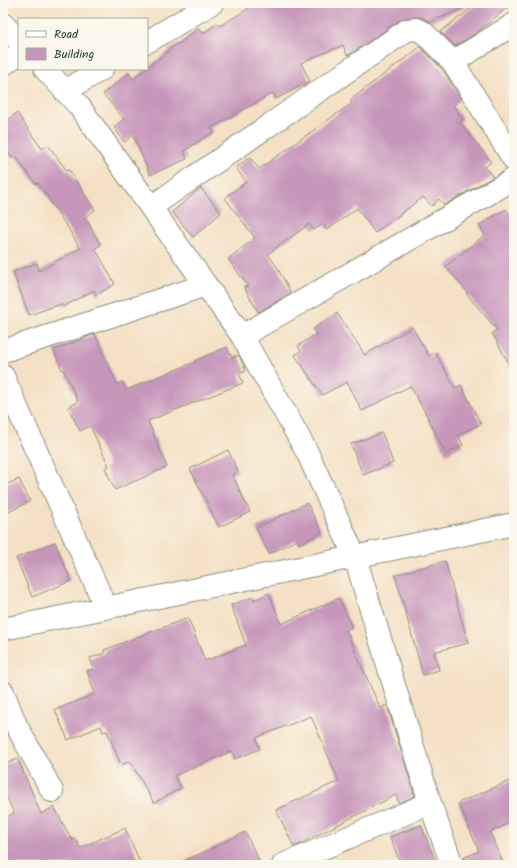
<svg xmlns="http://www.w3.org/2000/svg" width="517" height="868" font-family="Kalam,sans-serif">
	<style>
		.building { fill: #c797bb }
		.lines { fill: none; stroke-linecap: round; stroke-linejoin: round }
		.minor-casing { stroke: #8a8e7c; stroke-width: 24 }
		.minor { stroke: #fff; stroke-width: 22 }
	</style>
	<rect width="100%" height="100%" fill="#fbf7ec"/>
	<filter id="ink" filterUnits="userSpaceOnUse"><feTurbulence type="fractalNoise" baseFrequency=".025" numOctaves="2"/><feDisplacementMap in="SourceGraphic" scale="8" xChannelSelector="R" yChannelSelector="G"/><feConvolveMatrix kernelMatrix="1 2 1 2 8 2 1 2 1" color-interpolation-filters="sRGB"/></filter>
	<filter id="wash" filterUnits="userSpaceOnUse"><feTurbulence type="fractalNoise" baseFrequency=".012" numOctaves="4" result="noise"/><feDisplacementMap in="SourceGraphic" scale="16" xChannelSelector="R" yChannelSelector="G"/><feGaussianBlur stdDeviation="0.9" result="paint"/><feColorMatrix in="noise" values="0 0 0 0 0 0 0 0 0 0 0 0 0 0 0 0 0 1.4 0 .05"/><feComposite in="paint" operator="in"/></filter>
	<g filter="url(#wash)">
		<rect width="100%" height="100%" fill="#f4e0c4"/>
		<g id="blocks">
			<!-- building -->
			<path class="building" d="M 257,3 L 474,3 L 474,4 L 430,22 L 421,17 L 415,17 L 405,18 L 400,20 L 351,54 L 347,55 L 343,45 L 301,63 L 310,81 L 276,99 L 273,93 L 211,128 L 214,132 L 184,151 L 187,159 L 150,175 L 133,135 L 124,142 L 114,127 L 124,119 L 103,94 L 129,73 L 133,79 L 178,43 L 179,44 L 198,28 L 202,34 L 218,23 L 220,26 Z
				M 478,3 L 513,3 L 475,34 L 455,46 L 440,32 Z
				M 420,47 L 443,70 L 461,99 L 453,106 L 463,119 L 460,122 L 491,162 L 485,167 L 493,177 L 444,205 L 439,199 L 432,206 L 423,197 L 375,233 L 357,208 L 327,230 L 323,224 L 314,230 L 309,224 L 268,254 L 277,267 L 291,293 L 258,312 L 244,287 L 248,286 L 228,259 L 255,238 L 225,198 L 246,182 L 236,168 L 250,157 L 259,169 L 352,103 L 350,100 Z
				M 17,113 L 42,149 L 48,145 L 67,171 L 69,170 L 95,210 L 85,217 L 101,245 L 95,248 L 115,284 L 96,295 L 94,290 L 63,307 L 61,304 L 29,315 L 13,272 L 37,263 L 39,271 L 80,248 L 70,231 L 38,183 L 36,184 L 15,156 L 12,158 L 3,145 L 3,123 Z
				M 201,188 L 221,213 L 193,237 L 172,212 Z
				M 506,209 L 514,222 L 514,373 L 492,333 L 497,330 L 466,293 L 467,292 L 446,266 L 485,235 L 479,225 Z
				M 337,313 L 365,355 L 412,327 L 429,356 L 435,352 L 455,388 L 461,385 L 481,424 L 458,435 L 463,445 L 446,454 L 424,410 L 410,386 L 362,411 L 347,382 L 322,395 L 295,355 L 301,351 L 298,346 L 316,334 L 313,329 Z
				M 95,334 L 117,384 L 122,382 L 126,390 L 195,362 L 194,361 L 227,347 L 232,358 L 239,355 L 246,371 L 239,374 L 243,383 L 148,421 L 167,467 L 115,490 L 105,468 L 109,466 L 90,426 L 80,431 L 68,407 L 78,402 L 64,370 L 62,370 L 54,350 Z
				M 382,433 L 393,463 L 363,475 L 351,444 Z
				M 228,450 L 238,471 L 232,475 L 250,512 L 219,527 L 190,469 Z
				M 19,479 L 30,501 L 3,515 L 3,486 Z
				M 307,503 L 322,532 L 299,544 L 297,540 L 269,554 L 256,528 Z
				M 55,542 L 71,581 L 32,597 L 16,558 Z
				M 445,561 L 468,643 L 434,652 L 439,670 L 423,675 L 395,575 Z
				M 269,593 L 281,624 L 339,598 L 352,628 L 346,630 L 380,708 L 387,705 L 415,796 L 399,803 L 396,795 L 294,847 L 276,810 L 339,781 L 311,716 L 256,738 L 260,749 L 235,759 L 232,751 L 174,776 L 181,788 L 154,803 L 130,761 L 121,765 L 107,731 L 103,732 L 101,726 L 68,740 L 55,710 L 95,694 L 87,671 L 94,669 L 90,658 L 105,653 L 104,650 L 188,618 L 205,661 L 246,645 L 231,605 L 253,597 L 254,600 Z
				M 18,759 L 41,814 L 54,807 L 72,840 L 76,839 L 80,848 L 125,828 L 141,865 L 3,865 L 3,819 L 14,813 L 3,788 L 3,765 Z
				M 514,779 L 514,821 L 490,832 L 504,865 L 464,865 L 463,858 L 479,851 L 458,803 Z
				M 421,825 L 437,865 L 401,865 L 390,837 Z
				M 245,832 L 261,865 L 177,865 Z"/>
		</g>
	</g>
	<g filter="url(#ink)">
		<use href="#blocks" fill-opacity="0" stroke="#8a8e7c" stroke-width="1"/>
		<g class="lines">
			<defs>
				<path id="minor" d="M 3,24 L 19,41
					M 147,42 L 212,3
					M 453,62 L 514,24
					M 3,65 L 19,53
					M 45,69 L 79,106 L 242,336 L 307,452 L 355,557 L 430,803 L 452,865
					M 65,91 L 102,69
					M 151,207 L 407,30 L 416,29 L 423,32 L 453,62 L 514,160
					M 242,336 L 514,179
					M 3,351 L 206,285
					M 3,376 L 106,608
					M 3,629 L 514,524
					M 3,692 L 15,723 L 52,791
					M 283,865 L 430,803"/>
			</defs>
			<!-- minor casing -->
			<use href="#minor" class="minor-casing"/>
			<!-- minor -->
			<use href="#minor" class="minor"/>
		</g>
	</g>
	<!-- margin -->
	<rect width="517" height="868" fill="none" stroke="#fbf7ec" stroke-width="16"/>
	<!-- legend -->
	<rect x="18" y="18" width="130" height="52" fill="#fbf7ec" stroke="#a3ada2"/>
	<rect x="26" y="31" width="20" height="6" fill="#ffffff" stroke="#a3ada2"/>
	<text x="54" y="38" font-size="12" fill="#1f3d34">Road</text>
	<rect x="26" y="48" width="20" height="12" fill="#c797bb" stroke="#a3ada2"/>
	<text x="54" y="58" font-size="12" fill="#1f3d34">Building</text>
</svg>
